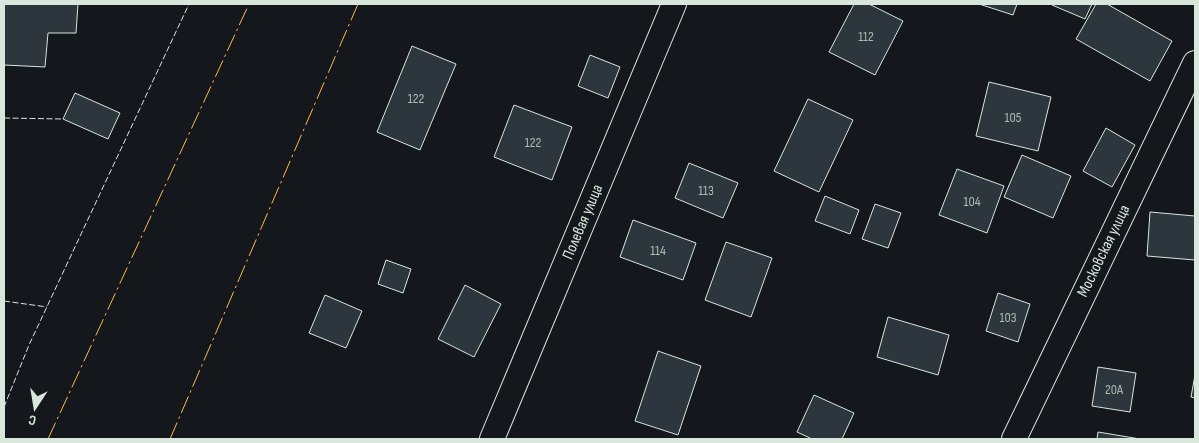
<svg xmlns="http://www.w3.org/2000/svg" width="1199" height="443" font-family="'Sofia Sans Condensed',sans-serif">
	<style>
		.building { fill: #2c363c; stroke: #d8e6dc }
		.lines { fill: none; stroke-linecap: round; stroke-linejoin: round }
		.street-casing { stroke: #d8e6dc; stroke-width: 26 }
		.street { stroke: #14181c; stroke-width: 24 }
		.fence { stroke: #d8e6dc; stroke-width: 1; stroke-dasharray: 6 2.5; stroke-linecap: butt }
		.power { stroke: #ffb74d; stroke-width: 1; stroke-dasharray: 18 4 2.5 4; stroke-linecap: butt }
		.labels { text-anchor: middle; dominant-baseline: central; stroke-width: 4; stroke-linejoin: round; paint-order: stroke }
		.number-label { font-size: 14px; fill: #adbab4 }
		.street-label { font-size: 16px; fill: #d8e6dc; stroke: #14181c }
	</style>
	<rect width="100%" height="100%" fill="#14181c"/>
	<!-- building -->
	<path class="building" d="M 4,4 L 78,4 L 76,33 L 48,33 L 45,67 L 4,65 Z
		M 854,4 L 869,4 L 903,21 L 875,75 L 829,52 Z
		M 979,4 L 1017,4 L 1013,15 Z
		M 1053,4 L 1092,4 L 1085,19 L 1052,5 Z
		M 1096,4 L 1107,4 L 1172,41 L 1150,81 L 1076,39 Z
		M 412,46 L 456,64 L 420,150 L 377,132 Z
		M 590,55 L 620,67 L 608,98 L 578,86 Z
		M 989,82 L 1051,97 L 1038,151 L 976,136 Z
		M 75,93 L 120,113 L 108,139 L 63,119 Z
		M 808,99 L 853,120 L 819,192 L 774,171 Z
		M 514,105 L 572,127 L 552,180 L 494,157 Z
		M 1106,128 L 1135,145 L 1112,187 L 1083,171 Z
		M 1022,155 L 1071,176 L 1053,218 L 1004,197 Z
		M 689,163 L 738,183 L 723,218 L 675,198 Z
		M 957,169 L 1004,186 L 987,233 L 939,215 Z
		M 825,196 L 859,210 L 850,234 L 815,221 Z
		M 875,204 L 901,213 L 888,248 L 862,239 Z
		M 1150,212 L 1195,216 L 1195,260 L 1147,256 Z
		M 633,220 L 696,243 L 683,280 L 620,257 Z
		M 726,242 L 772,258 L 751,317 L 705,300 Z
		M 386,260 L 411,269 L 403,293 L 378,284 Z
		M 465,285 L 501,304 L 474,357 L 438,339 Z
		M 998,293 L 1030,304 L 1018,342 L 986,331 Z
		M 325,295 L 362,311 L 346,348 L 309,333 Z
		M 888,317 L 949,335 L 938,375 L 877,357 Z
		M 658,351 L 701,366 L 678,435 L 635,421 Z
		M 1098,367 L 1136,373 L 1130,412 L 1092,406 Z
		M 1195,375 L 1195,398 L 1191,397 Z
		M 814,395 L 854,413 L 842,439 L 812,439 L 797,432 Z
		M 1098,432 L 1140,439 L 1097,439 Z"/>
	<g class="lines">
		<defs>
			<path id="street" d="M 492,439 L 674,4
				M 1014,439 L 1195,63"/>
		</defs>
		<!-- street casing -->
		<use href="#street" class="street-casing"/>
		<!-- street -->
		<use href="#street" class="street"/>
		<!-- fence -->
		<path class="fence" d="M 4,118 L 63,119
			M 4,301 L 47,307
			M 4,407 L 29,345 L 189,4"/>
		<!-- power -->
		<path class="power" d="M 48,439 L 249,4
			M 170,439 L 358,4"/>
	</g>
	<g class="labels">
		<!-- number labels -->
		<g class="number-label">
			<text x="866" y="36">112</text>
			<text x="416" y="98">122</text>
			<text x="1013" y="117">105</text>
			<text x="533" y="142">122</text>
			<text x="706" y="190">113</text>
			<text x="972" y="201">104</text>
			<text x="658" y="250">114</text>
			<text x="1008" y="317">103</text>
			<text x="1114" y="389">20А</text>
		</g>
		<!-- street labels -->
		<g class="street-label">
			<text transform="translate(583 222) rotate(-67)">Полевая улица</text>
			<text transform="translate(1104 251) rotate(-64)">Московская улица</text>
		</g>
	</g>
	<!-- border -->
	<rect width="1199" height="443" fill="none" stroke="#d8e6dc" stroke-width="10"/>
	<!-- north arrow -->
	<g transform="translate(35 408) rotate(192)" stroke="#14181c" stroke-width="4" paint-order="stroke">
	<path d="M0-4L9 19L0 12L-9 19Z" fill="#d8e6dc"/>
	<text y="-8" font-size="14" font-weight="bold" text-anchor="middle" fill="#d8e6dc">С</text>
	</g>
</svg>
